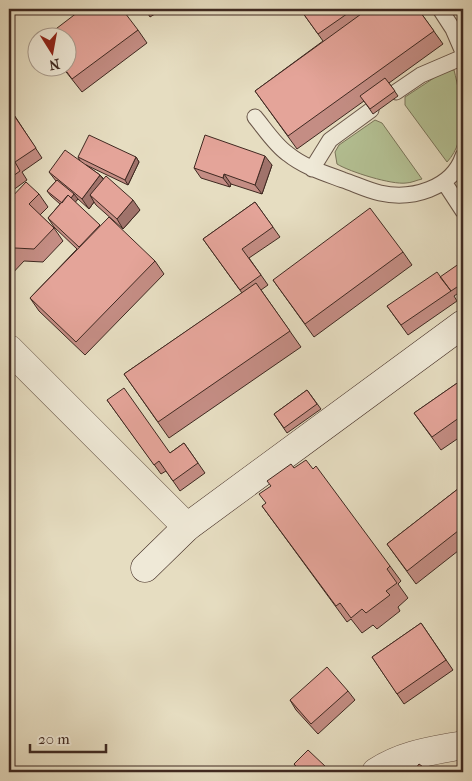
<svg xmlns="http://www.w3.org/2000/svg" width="472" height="781" font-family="'IM FELL French Canon',serif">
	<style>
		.green { fill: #b4c194; stroke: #7a755a }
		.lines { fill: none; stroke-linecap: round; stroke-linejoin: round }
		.service-casing { stroke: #695649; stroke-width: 17 }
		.minor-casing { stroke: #695649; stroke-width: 29 }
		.secondary-casing { stroke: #3f2921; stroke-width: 29 }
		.service { stroke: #efe9d7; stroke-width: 15 }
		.minor { stroke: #efe9d7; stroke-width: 28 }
		.secondary { stroke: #efe9d7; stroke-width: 28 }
		.wall { fill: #c48d84; stroke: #3f2921 }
		.shaded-wall { fill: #a0736b; stroke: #3f2921 }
		.building { fill: #e4a499; stroke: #3f2921 }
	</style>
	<rect width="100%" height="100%" fill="#e6ddc1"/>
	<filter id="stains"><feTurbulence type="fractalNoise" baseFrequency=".004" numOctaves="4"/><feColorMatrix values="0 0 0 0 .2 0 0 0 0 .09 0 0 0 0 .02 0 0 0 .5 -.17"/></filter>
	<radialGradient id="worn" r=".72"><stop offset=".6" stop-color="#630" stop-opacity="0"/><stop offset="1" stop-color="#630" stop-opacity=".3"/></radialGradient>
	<!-- green -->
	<path class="green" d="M 446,70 L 454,70 C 461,98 469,139 447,162 L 405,105 L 405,97 Z
		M 375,120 L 382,123 L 422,179 C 417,180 411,183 406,183 C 392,185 350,172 337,164 L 335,152 L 339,145 Z"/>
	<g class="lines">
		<defs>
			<path id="service" d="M 440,9 L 453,29 L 463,52
				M 396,92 L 421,75 L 463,57
				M 255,117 C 265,129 275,145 288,154 C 304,167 324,173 343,180 C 355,184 367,190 380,193 C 411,200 452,189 463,156
				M 312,169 L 330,140 L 371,110
				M 444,182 L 463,211"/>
			<path id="minor" d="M 9,349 L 187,527
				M 376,772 C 404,754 431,751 463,745"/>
			<path id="secondary" d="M 145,568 L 187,527 L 463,324"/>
		</defs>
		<!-- service casing -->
		<use href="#service" class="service-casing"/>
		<!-- minor casing -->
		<use href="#minor" class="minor-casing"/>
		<!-- secondary casing -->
		<use href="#secondary" class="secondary-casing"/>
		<!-- service -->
		<use href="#service" class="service"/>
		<!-- minor -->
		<use href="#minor" class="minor"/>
		<!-- secondary -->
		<use href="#secondary" class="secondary"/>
	</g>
	<!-- wall -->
	<path class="wall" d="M 145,9 L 163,9 L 150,17 Z
		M 300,9 L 418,9 L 443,44 L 389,83 L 398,96 L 373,114 L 364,101 L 297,149 L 255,91 L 323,41 Z
		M 138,30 L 147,43 L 82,92 L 63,68 L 68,68 Z
		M 9,107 L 42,158 L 22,172 L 27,180 L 9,193 Z
		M 78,157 L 136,157 L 139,162 L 128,185 L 86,165 L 100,175 L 104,179 L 140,210 L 123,229 L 96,205 L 94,202 L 89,209 L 78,199 L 75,202 L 100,226 L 155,261 L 164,274 L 85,355 L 39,311 L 30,298 L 77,249 L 54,227 L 48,218 L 60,204 L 51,196 L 47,191 L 56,181 L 49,172 L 80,161 Z
		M 272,165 L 262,194 L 231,184 L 230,187 L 201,178 L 194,168 Z
		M 39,194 L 48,207 L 40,215 L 54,228 L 63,241 L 43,262 L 24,261 L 9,277 L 9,200 Z
		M 255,202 L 280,237 L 249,258 L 268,285 L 261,290 L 301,347 L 169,438 L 124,374 L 242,293 L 203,239 Z
		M 403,252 L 412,265 L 314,337 L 273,280 Z
		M 463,261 L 463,290 L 454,296 L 457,301 L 408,335 L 387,306 L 442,279 Z
		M 463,379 L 463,435 L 441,450 L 414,413 Z
		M 307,390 L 321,409 L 287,433 L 274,414 Z
		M 107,400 L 170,453 L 184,443 L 205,473 L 180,491 L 166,471 L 161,474 Z
		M 294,468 L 390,566 L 401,581 L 398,584 L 408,598 L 398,607 L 400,611 L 377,629 L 373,625 L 362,633 L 351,619 L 347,622 L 262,506 L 266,504 Z
		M 463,485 L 463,547 L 416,584 L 387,544 Z
		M 421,623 L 453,670 L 404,704 L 372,657 Z
		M 348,691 L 355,700 L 318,734 L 296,710 L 290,700 Z
		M 294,764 L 326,767 L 330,772 L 300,772 Z"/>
	<!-- shaded-wall -->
	<path class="shaded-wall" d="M 265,156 L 272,165 L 262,194 L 255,185 Z
		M 136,157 L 139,162 L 128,185 L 125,180 Z
		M 224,174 L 231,184 L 230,187 L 223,178 Z
		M 100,175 L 107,184 L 90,195 L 94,202 L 89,209 L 82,199 Z
		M 74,194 L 78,199 L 68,211 L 65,206 Z
		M 133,200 L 140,210 L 123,229 L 117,219 Z"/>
	<!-- building -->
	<path class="building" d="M 82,9 L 122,9 L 138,30 L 72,79 L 64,68 L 68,68 L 68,38 L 44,38 Z
		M 300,9 L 354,9 L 318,34 Z
		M 368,9 L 418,9 L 434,31 L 288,136 L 255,91 Z
		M 385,78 L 395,91 L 370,109 L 360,96 Z
		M 9,108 L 36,148 L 15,162 L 20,171 L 9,179 Z
		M 89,135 L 136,157 L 125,180 L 78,157 Z
		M 205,135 L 265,156 L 255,185 L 224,174 L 223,178 L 194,168 Z
		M 65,150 L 100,175 L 82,199 L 49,172 Z
		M 106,176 L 133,200 L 117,219 L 90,195 Z
		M 57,180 L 74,194 L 71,198 L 68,195 L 62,203 L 47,191 Z
		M 26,182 L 39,194 L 29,204 L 54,228 L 34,249 L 15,248 L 9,255 L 9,200 Z
		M 68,195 L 100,225 L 79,247 L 48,218 Z
		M 255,202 L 273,227 L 242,249 L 261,275 L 240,290 L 203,239 Z
		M 370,208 L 403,252 L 305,324 L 273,280 Z
		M 109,217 L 155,261 L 76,342 L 30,298 Z
		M 463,261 L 463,283 L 451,291 L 440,277 Z
		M 437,272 L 451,291 L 401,325 L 387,306 Z
		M 256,283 L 290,331 L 158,422 L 124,374 Z
		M 463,379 L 463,415 L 432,437 L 414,413 Z
		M 124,388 L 170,453 L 184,443 L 198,463 L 173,481 L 159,461 L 154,465 L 107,400 Z
		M 307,390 L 317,404 L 284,428 L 274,414 Z
		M 306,460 L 313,469 L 316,466 L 390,566 L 387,569 L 397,583 L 386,591 L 390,595 L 366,613 L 362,609 L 351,618 L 340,603 L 336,606 L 262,506 L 266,503 L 259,494 L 271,486 L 267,481 L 291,464 L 294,468 Z
		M 463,485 L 463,527 L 407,571 L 387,544 Z
		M 421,623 L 446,660 L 397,694 L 372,657 Z
		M 327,667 L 348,691 L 311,724 L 290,700 Z
		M 308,750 L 326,767 L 321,772 L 302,772 L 294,764 Z
		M 419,764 L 430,772 L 413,772 Z"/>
	<!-- margin -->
	<rect width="472" height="781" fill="none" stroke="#e6ddc1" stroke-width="30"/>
	<rect x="10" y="10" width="452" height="761" fill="none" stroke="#3f2921" stroke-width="2.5"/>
	<rect x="15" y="15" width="442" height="751" fill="none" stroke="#3f2921"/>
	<!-- north arrow -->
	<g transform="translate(52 52) rotate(169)"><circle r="24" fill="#efe9d7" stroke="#a99c8e"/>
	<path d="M0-4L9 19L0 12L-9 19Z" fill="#8f2418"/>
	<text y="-8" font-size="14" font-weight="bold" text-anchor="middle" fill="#3f2921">N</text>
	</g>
	<!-- scale -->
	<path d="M30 744v8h76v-8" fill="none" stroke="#3f2921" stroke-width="2.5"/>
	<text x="38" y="744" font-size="15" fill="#3f2921" stroke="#efe9d7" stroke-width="4" paint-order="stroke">20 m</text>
	<rect width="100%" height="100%" filter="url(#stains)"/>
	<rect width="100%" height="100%" fill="url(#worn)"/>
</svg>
